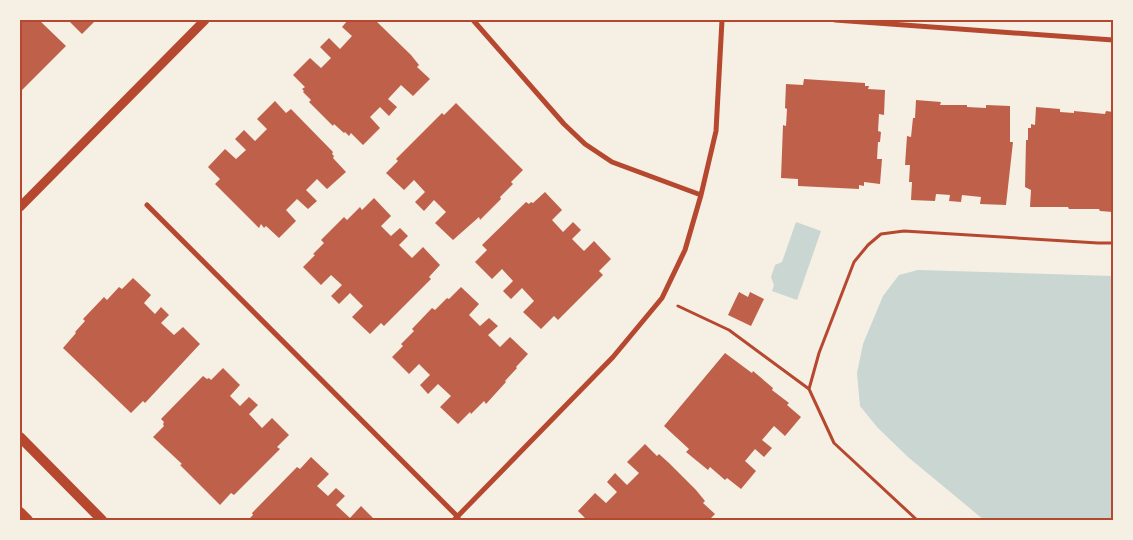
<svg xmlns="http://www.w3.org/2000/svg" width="1133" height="540" font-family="Jost,sans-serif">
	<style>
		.water { fill: #c9d6d2 }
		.building { fill: #bf614a }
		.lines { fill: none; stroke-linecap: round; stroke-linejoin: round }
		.path { stroke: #b5482f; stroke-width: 3 }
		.minor { stroke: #b5482f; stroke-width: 5 }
		.tertiary { stroke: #b5482f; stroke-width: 9 }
		.secondary { stroke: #b5482f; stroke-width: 10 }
		.neatline { fill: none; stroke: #b5482f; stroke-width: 2 }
	</style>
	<rect width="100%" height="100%" fill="#f6efe4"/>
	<!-- water -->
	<path class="water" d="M 796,222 L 821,231 L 797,300 L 772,291 L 774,285 L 771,277 L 775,265 L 782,262 Z
		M 918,270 L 1113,276 L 1113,520 L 984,520 L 908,457 L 877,427 L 860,406 L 857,373 L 863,344 L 883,296 L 899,275 Z"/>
	<!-- building -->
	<path class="building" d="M 20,20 L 39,20 L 66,46 L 20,92 Z
		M 68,20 L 96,20 L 82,34 Z
		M 348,20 L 375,20 L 411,55 L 419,65 L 417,67 L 430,79 L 413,96 L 401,85 L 388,99 L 397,107 L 389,116 L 380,107 L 370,117 L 380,128 L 363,145 L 351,133 L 349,136 L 345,132 L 344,133 L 334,124 L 333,126 L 309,102 L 311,100 L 303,92 L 304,91 L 302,89 L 305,87 L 293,75 L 310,58 L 321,68 L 331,58 L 320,47 L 329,38 L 340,49 L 352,36 L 342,27 Z
		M 804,79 L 865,83 L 865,86 L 869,86 L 868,89 L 885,90 L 884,115 L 879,114 L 878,131 L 881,132 L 880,142 L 878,142 L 877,159 L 882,159 L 880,184 L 864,182 L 864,186 L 859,185 L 859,189 L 798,186 L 798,179 L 781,178 L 783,125 L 786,126 L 787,109 L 785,108 L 786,84 L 803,85 Z
		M 916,100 L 941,102 L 940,105 L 967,105 L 967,107 L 986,108 L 986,105 L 1010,106 L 1010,142 L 1013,142 L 1006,205 L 980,204 L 981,197 L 962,195 L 961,202 L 949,201 L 950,195 L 936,194 L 935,201 L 911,200 L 912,182 L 909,182 L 910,165 L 905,165 L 907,136 L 911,137 L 913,118 L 915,118 Z
		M 275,101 L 286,113 L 291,109 L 333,152 L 332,154 L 334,156 L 333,158 L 346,172 L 327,189 L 317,179 L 306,190 L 317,201 L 308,209 L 297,199 L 286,210 L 296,221 L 279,238 L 266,226 L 264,228 L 261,224 L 259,228 L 215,184 L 220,179 L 208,167 L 225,149 L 236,159 L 246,150 L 235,139 L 244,130 L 255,141 L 267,129 L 257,119 Z
		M 456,103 L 523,170 L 511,182 L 513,184 L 500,197 L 501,199 L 480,220 L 479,217 L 453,240 L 435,223 L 446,212 L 434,200 L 424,211 L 415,202 L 425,192 L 414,180 L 404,190 L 386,173 L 398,161 L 396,159 L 442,113 L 444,115 Z
		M 1036,107 L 1060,109 L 1060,112 L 1074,113 L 1074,111 L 1105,114 L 1106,111 L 1113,112 L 1113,212 L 1100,211 L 1099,209 L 1069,209 L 1068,207 L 1030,207 L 1031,190 L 1025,187 L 1026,140 L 1028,140 L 1028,128 L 1031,128 L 1031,124 L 1035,125 Z
		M 545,192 L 562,210 L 552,220 L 563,232 L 573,222 L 581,230 L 572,239 L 584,251 L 594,241 L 611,259 L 599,271 L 603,275 L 558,320 L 554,316 L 541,329 L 523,312 L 534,301 L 522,288 L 511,299 L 503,291 L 513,281 L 502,269 L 492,279 L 475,262 L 487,250 L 482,245 L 526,202 L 529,204 L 531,202 L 533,203 Z
		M 374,198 L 391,216 L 381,226 L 391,236 L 400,228 L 408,236 L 399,245 L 412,258 L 423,247 L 440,265 L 429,277 L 431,279 L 384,326 L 381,323 L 370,334 L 352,317 L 363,306 L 350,293 L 339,304 L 331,296 L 342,285 L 331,275 L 321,285 L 303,267 L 315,255 L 313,254 L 324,243 L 321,240 L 344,217 L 347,220 L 360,207 L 362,210 Z
		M 133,278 L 151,295 L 144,303 L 155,314 L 161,307 L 169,315 L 161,323 L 174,335 L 183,327 L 200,344 L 145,403 L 143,401 L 131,413 L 63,348 L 76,333 L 75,332 L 85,321 L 83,319 L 104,297 L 107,300 L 119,287 L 122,289 Z
		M 461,287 L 479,304 L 469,315 L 480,326 L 489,318 L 498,326 L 488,335 L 500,347 L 510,337 L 528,354 L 516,367 L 517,368 L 505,381 L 506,382 L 486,404 L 484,401 L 471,414 L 470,412 L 458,424 L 440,407 L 451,396 L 438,384 L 428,394 L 420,385 L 430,375 L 419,364 L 409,374 L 392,357 L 403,346 L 401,344 L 414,331 L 412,329 L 432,308 L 435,310 L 447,298 L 449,299 Z
		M 739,292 L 748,297 L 750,292 L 764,299 L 751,326 L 728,315 Z
		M 725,353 L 752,373 L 753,371 L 773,388 L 772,390 L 789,403 L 787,405 L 801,417 L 785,436 L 774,426 L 762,440 L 772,448 L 764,457 L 755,449 L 745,461 L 756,471 L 741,489 L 727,478 L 725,480 L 710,467 L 708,470 L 686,452 L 689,449 L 664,426 Z
		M 223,368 L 240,385 L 230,396 L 240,406 L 249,397 L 258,405 L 249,414 L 262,428 L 272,418 L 289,435 L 277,447 L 280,449 L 234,495 L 231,493 L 220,505 L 180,465 L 182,464 L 153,437 L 164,426 L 163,424 L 164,422 L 161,419 L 203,376 L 207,379 L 209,378 L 211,380 Z
		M 645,444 L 657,456 L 659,454 L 669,463 L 696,490 L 705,501 L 703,503 L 715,514 L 709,520 L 587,520 L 578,511 L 595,493 L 606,503 L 617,492 L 607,482 L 615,473 L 627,485 L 639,473 L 627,462 Z
		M 311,457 L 329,474 L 317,486 L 328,496 L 336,488 L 345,496 L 336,505 L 350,518 L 361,506 L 375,520 L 248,520 L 253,515 L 252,513 L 297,467 L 300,469 Z"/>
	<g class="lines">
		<!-- path -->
		<path class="path" d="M 678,306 L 729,330 L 809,389 L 834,443 L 917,520
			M 809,389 L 819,353 L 854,262 L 868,245 L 881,234 L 904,231 L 1098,243 L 1113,243"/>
		<!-- minor -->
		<path class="minor" d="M 473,20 L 564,124 L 585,144 L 612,162 L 701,195
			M 835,20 L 1113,40
			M 147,205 L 458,517
			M 454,520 L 613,357 L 662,298 L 685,250 L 701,195 L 716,131 L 722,20"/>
		<!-- tertiary -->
		<path class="tertiary" d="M 20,207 L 205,20"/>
		<!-- secondary -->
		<path class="secondary" d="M 20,437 L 102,520
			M 20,512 L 28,520"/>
	</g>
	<!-- border -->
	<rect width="1133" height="540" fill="none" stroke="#f6efe4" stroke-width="42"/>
	<rect x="21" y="21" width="1091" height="498" class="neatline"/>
</svg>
